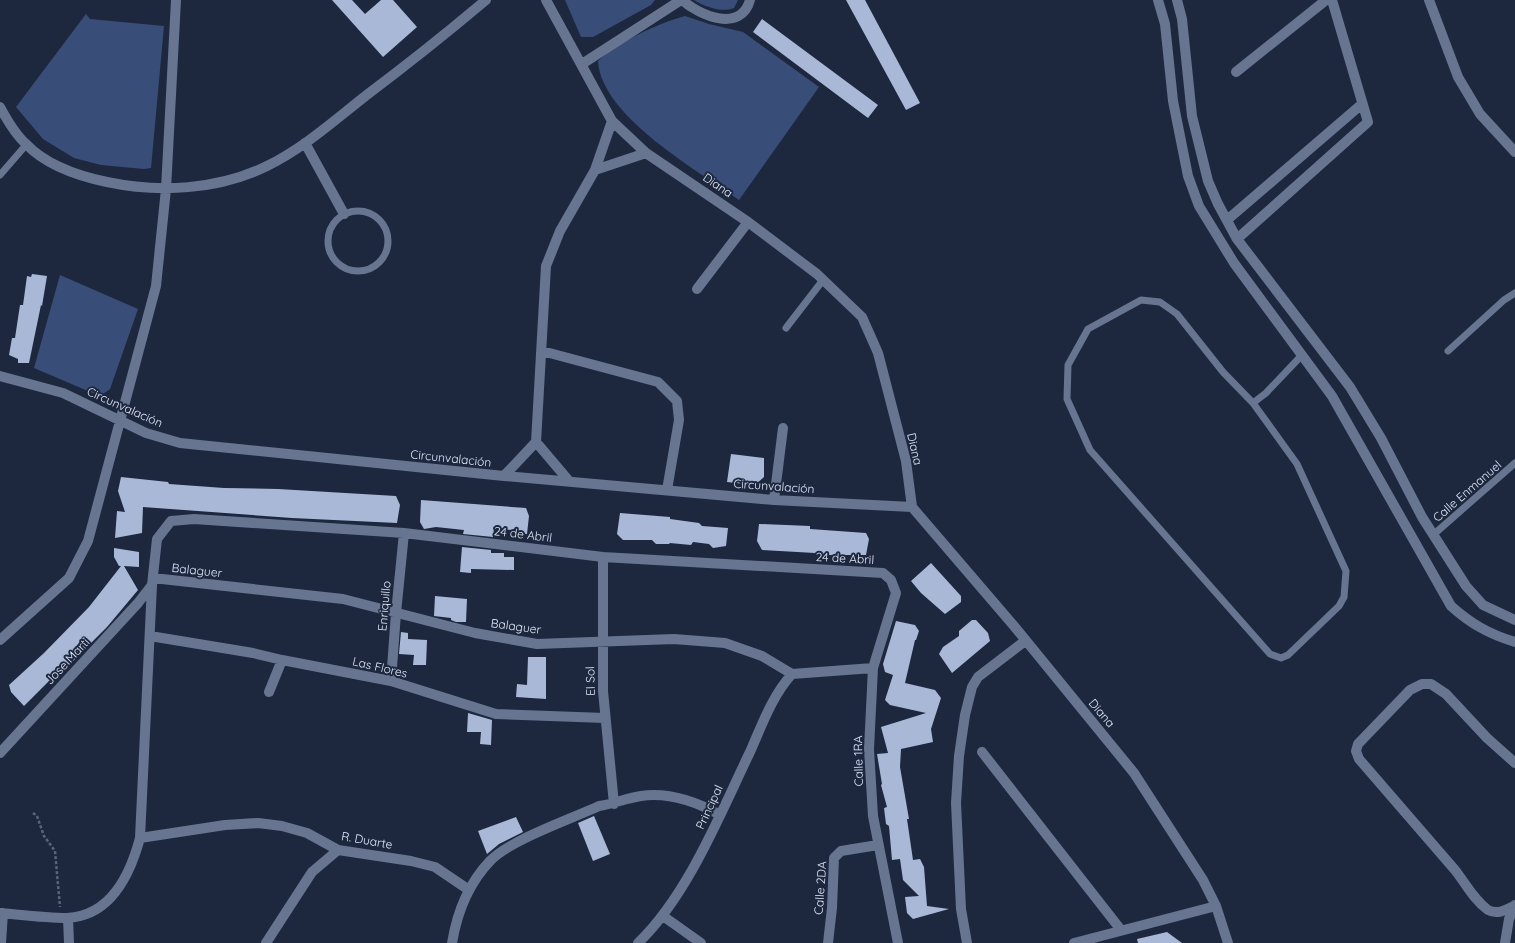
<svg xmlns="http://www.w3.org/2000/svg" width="1515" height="943" font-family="Quicksand,sans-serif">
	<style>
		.green { fill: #394d79 }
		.building { fill: #aab8d7 }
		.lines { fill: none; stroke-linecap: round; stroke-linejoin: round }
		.path { stroke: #5a6479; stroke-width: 2.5; stroke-dasharray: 3 2; stroke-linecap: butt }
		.lane { stroke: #677591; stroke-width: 7 }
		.street { stroke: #677591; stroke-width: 10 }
		.labels { text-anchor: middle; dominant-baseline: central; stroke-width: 4; stroke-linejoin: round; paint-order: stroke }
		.street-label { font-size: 12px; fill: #e1e9f9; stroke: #1d283f }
	</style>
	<rect width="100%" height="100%" fill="#1d283f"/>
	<!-- green -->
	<path class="green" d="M 565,0 L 655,0 L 651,5 L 593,37 L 581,37 Z
		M 694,0 L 738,0 L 734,8 C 722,13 705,7 694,0 Z
		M 86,14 L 90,19 L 164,26 L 151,168 L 144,169 L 101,165 L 74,158 L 43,139 L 16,107 Z
		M 685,16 L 709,24 L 743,32 L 819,87 L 739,200 C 697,170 601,116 598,61 C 618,42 659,23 685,16 Z
		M 60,275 L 138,309 L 110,389 L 103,394 L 95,394 L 34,368 Z"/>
	<!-- building -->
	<path class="building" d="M 332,0 L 352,0 L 365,14 L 381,0 L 393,0 L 417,27 L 383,57 Z
		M 846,0 L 865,0 L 920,103 L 906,110 Z
		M 762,19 L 878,105 L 868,118 L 753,32 Z
		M 32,274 L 47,276 L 42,306 L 41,305 L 29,363 L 18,363 L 18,359 L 9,355 L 12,338 L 15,338 L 20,305 L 23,305 L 27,276 L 31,277 Z
		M 731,454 L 764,458 L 764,477 L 755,485 L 727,482 Z
		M 121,477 L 168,482 L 169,484 L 224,488 L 278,489 L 396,496 L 400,505 L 397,523 L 292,518 L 143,507 L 142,533 L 115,538 L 117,511 L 125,512 L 118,491 Z
		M 421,500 L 526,508 L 529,516 L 527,534 L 514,534 L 513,530 L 494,529 L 493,537 L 463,534 L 464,530 L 436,527 L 424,529 L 420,522 Z
		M 620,513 L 670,517 L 670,519 L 699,523 L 702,526 L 728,528 L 726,546 L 713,548 L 709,544 L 693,542 L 691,545 L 670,543 L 669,544 L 656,544 L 652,540 L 623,540 L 617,534 Z
		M 759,524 L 810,526 L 810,529 L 866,533 L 869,539 L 866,555 L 818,555 L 815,553 L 762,550 L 757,541 Z
		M 462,547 L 491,550 L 491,553 L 504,553 L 504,557 L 514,557 L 514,570 L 471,569 L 471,573 L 460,572 Z
		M 114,548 L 139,552 L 139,567 L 124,566 L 138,590 L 107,627 L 66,668 L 64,666 L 24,706 L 11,692 L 9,685 L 44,653 L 89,607 L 121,566 L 119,566 L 114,557 Z
		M 931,563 L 961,596 L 961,602 L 945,614 L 921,593 L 911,581 Z
		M 435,596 L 467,599 L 466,622 L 456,622 L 451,620 L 451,618 L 434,616 Z
		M 972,620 L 976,620 L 988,633 L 990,641 L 952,673 L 939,654 L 943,647 L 959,636 L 959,631 Z
		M 896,621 L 915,625 L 919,631 L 916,640 L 915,640 L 905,683 L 935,690 L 941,698 L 931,729 L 933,742 L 901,749 L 900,767 L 909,819 L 907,819 L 913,860 L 920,859 L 924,867 L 927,906 L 949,909 L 913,919 L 907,913 L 905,897 L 919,896 L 903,880 L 900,859 L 892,860 L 889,826 L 886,824 L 884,808 L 887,807 L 881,785 L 882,784 L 877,754 L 888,753 L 881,727 L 926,713 L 890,705 L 885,700 L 893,675 L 885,672 L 883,664 Z
		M 401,632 L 408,633 L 408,639 L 427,640 L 426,665 L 413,665 L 414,655 L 399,654 Z
		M 528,657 L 546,657 L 546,699 L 516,697 L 517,684 L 527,685 Z
		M 468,713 L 492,720 L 491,745 L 480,744 L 481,732 L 467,732 Z
		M 594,816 L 610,854 L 593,861 L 578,823 Z
		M 516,817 L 523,832 L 499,844 L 487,854 L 478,831 Z
		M 1167,932 L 1182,943 L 1138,943 L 1137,939 Z"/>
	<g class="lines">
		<!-- path -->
		<path class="path" d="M 33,813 L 37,816 L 44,836 L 55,851 L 60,907"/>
		<!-- lane -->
		<path class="lane" d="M 0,175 L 26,145
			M328 241a30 30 0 1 1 60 0a30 30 0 1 1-60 0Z
			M 786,328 L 823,280
			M 1448,351 L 1504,300 L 1515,293
			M 1253,403 L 1297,464 L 1346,571 L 1344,597 L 1339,606 L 1288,655 L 1281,658 L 1270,654 L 1090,450 L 1067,399 L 1068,365 L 1088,329 L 1141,300 L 1160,302 L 1177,314 L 1223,372 L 1253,403 L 1266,393 L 1302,355
			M 1433,535 L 1515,463"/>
		<!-- street -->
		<path class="street" d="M 546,0 L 612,121 L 646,153 L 748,222 L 817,274 L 862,317 L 878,353 L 906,461 L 912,507 L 1014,626 L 1134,773 L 1203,880 L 1216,906 L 1228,943
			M 682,0 C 700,16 741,33 750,0
			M 1158,0 L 1165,24 L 1173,101 L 1188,176 L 1199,206 L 1234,263 L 1332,396 L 1451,606 C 1471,624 1489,634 1515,642
			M 1177,0 L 1182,19 L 1192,116 L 1208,181 L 1218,204 L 1237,239 L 1350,387 L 1381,438 L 1422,517 L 1466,586 L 1483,605 L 1515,620
			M 1429,0 L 1458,77 L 1480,114 L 1515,152
			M 582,64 L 681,0
			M 1236,72 L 1326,0
			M 0,107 C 7,120 15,134 26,144 C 47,166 78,176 107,182 C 159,193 218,190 267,166 C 304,148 336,119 368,94 C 408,64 448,32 486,0
			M 305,143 L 344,214
			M 595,170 L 646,153
			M 1227,220 L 1362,104
			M 1237,239 L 1368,122 L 1332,0
			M 697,289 L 748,222
			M 542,351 L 658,382 L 677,401 L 679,420 L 667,490
			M 0,376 L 63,393 L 146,433 L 180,443 L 504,476 L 774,500 L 912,507
			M 536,442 L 569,481
			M 504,476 L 536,442 L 546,266 L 560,231 L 595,170 L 612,121
			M 774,500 L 783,428
			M 603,557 L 603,691 L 614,804
			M 153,578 L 343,599 L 475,633 L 537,644 L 674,639 L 725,643 L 762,656 L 792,674 L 873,668
			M 150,636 L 253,653 L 282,660 L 391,681 L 496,714 L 605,718
			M 0,640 L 69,578 L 88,541 L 156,286 L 166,189 L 176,0
			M 391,681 L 396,613 L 404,533
			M 269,692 L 282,660
			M 982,752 L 1121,930
			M 0,753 L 138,603 L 152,585
			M 140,838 L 225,825 L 258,823 L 282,826 L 307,833 L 338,850 L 411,861 L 435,867 L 469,890
			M 1514,906 C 1506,910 1497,915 1488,910 C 1474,900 1466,884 1455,870 C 1423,833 1391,796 1359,759 L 1356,751 L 1358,744 L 1410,690 L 1422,684 L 1431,684 L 1446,694 L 1487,738 L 1515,763
			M 0,913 C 22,915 45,918 67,918 C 111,916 130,875 140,838 L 152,585 L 157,539 L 171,521 L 194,519 L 404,533 L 603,557 L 883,573 L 891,580 L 896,593 L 873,668 L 869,749 L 873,816 L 898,943
			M 663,916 L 701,943
			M 68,918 L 69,943
			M 1,943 L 3,913
			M 266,943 L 312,872 L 338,850
			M 452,943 C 457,913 469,883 490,861 C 510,840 571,819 599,806 C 613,804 627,798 641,796 C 669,792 695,801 720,815
			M 638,943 C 688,895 720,814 750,752 C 762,725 772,696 792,674
			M 828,943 L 832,908 L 834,858 L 841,851 L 878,845
			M 967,943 L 961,909 L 956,803 L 959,756 L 965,715 L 972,687 L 978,677 L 1025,641
			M 1074,943 L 1216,906
			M 1505,943 L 1509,919 L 1515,905"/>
	</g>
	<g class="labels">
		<!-- street labels -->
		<g class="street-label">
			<text transform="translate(718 185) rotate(34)">Diana</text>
			<text transform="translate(125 407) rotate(24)">Circunvalación</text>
			<text transform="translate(915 449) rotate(77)">Diana</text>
			<text transform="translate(451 458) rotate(6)">Circunvalación</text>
			<text transform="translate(774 486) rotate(4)">Circunvalación</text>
			<text transform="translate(1467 491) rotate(-41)">Calle Enmanuel</text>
			<text transform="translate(523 534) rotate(7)">24 de Abril</text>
			<text transform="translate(845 558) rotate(3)">24 de Abril</text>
			<text transform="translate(197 570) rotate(6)">Balaguer</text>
			<text transform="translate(384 606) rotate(-85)">Enriquillo</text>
			<text transform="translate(516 626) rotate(8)">Balaguer</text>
			<text transform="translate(67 661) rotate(-47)">Jose Marti</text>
			<text transform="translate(380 667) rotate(13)">Las Flores</text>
			<text transform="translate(590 681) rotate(-91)">El Sol</text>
			<text transform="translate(1102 713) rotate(50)">Diana</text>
			<text transform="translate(858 761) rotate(-91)">Calle 1RA</text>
			<text transform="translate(709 807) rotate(-65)">Principal</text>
			<text transform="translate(367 840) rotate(10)">R. Duarte</text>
			<text transform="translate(820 888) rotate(-86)">Calle 2DA</text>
		</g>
	</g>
</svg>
